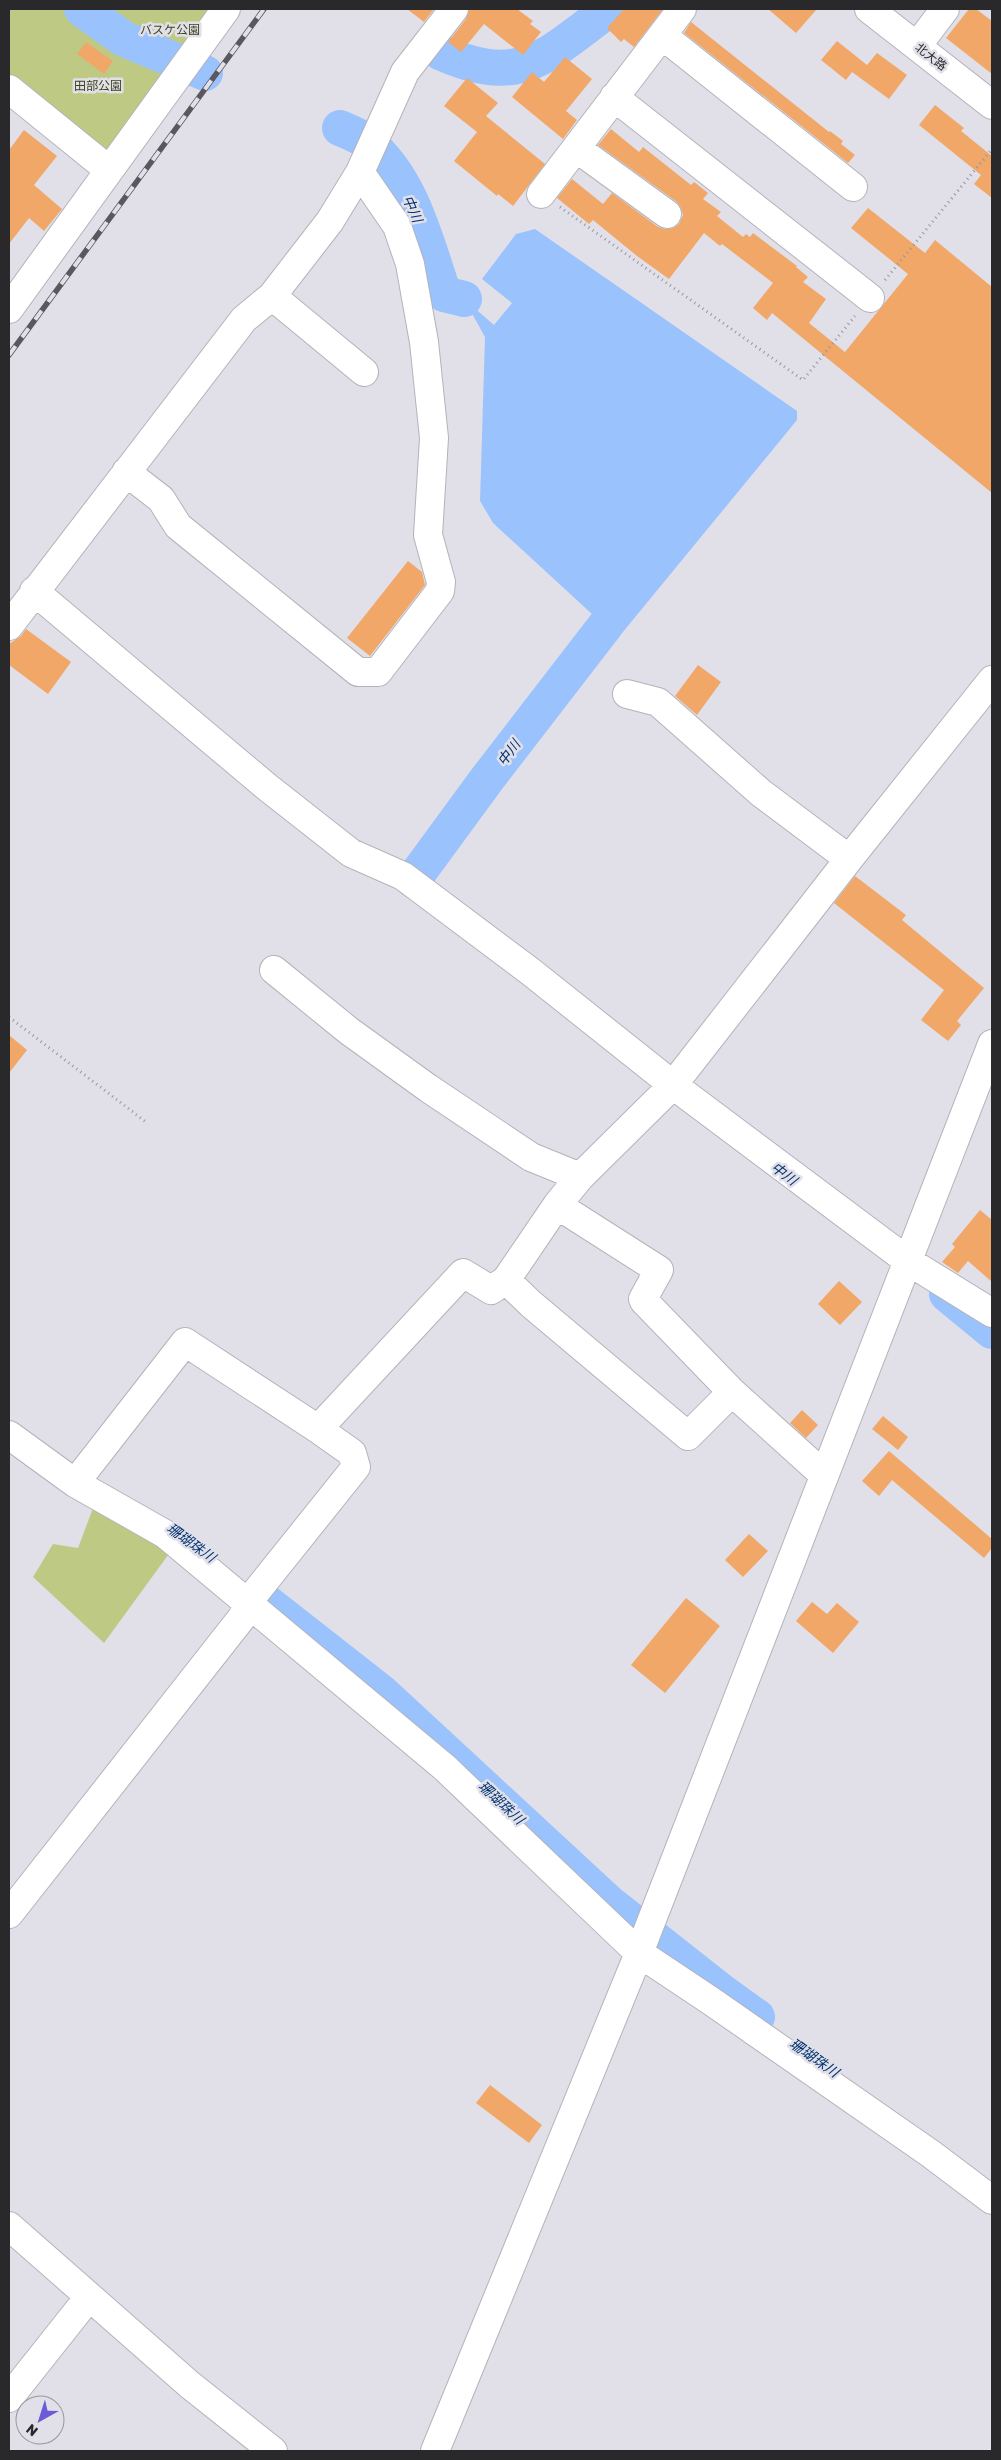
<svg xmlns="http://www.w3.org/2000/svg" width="1001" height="2460" font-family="Rubik,'Noto Sans JP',sans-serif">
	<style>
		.green { fill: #beca84 }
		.water { fill: #9ac2fd }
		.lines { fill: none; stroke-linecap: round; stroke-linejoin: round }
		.river { stroke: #9ac2fd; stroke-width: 36 }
		.building { fill: #f0a768 }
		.minor-casing { stroke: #b3b3bb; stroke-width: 30 }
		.path { stroke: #97969d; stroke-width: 3; stroke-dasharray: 1 4; stroke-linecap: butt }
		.minor { stroke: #fff; stroke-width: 28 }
		.rail-casing { stroke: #59585d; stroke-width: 5.5 }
		.rail { stroke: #e1e0e9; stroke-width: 4; stroke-dasharray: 11; stroke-linecap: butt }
		.labels { text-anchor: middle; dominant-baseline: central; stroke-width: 5; stroke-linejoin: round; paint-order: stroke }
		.park-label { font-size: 12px; fill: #3c421b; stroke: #e1e0e9 }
		.street-label { font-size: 12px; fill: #29292c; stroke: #e1e0e9 }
		.water-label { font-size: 14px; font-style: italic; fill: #033371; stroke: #e1e0e9 }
	</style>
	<rect width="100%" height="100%" fill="#e1e0e9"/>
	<!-- green -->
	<path class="green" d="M 9,9 L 72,9 L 129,50 L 169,69 L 113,147 L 102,151 L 9,76 Z
		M 93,9 L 212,9 L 178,58 L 133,37 Z
		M 95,1503 L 171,1551 L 104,1643 L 33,1577 L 53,1544 L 78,1548 Z"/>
	<!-- water -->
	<path class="water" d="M 535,229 L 797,411 L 797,420 L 618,638 L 493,523 L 480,501 L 485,337 L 464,299 L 494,325 L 512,303 L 482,279 L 516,234 Z"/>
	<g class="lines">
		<!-- river -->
		<path class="river" d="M 82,9 L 124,39 L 205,73
			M 440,52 C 522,89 546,55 610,9
			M 340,128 C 349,132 360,136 367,142 C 412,178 426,243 444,294 L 464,299
			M 413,880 L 487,779 L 605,626
			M 947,1294 L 992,1331
			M 262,1599 L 382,1693 L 609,1903 L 722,1992 L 757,2017"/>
	</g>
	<!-- building -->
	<path class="building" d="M 407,9 L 434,9 L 424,22 Z
		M 469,9 L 517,9 L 533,21 L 530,24 L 541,32 L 523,55 L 484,24 L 461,52 L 448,42 L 466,19 Z
		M 624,9 L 663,9 L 634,47 L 624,39 L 621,42 L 607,28 Z
		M 768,9 L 817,9 L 796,33 Z
		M 969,9 L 976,9 L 992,21 L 992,74 L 946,38 Z
		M 691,22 L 829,132 L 830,131 L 843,141 L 841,144 L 855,155 L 848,163 L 684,33 Z
		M 837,41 L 867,65 L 877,53 L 907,75 L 889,99 L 852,72 L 846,80 L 821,60 Z
		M 86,42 L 113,61 L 104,74 L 77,54 Z
		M 565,57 L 592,79 L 566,111 L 577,120 L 563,139 L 512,97 L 532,72 L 544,82 Z
		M 467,78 L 498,103 L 486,116 L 545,164 L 513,206 L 498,194 L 497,196 L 454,161 L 477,132 L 444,106 Z
		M 935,105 L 964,128 L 961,131 L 992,156 L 992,198 L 974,184 L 981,175 L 919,125 Z
		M 611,129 L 639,152 L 643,147 L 691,185 L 694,182 L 708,193 L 703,199 L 721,212 L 717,216 L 743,237 L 746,234 L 750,237 L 753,233 L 797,266 L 796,267 L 808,277 L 803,282 L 826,299 L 809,323 L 845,352 L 908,274 L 851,228 L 868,208 L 925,253 L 935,240 L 992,287 L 992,493 L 772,313 L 767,320 L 753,308 L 773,283 L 722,244 L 720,246 L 704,233 L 669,279 L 637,256 L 593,220 L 589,224 L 557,198 L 572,179 L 603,204 L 612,193 L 658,227 L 665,229 L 673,228 L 679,224 L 683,215 L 681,208 L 677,202 L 598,145 Z
		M 24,130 L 57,156 L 34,185 L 62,209 L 44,231 L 29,218 L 9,244 L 9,150 Z
		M 408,561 L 422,572 L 425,585 L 370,656 L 347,638 Z
		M 26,629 L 71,662 L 48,694 L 9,665 L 9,644 L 21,636 Z
		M 698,665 L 721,682 L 697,715 L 675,696 Z
		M 855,876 L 906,915 L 902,920 L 984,988 L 957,1021 L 961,1025 L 948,1041 L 921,1020 L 944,990 L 834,903 Z
		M 9,1035 L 27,1050 L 9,1073 Z
		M 980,1210 L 992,1220 L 992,1282 L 968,1261 L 958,1273 L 942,1262 L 955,1247 L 952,1244 Z
		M 839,1281 L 862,1302 L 840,1325 L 818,1304 Z
		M 802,1410 L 818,1425 L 806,1438 L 790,1423 Z
		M 883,1416 L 908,1437 L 898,1450 L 872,1429 Z
		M 889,1451 L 992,1539 L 992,1548 L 984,1558 L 892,1480 L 879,1496 L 862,1481 Z
		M 749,1534 L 768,1551 L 743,1577 L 725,1560 Z
		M 686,1598 L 720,1626 L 665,1693 L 631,1665 Z
		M 812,1602 L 827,1614 L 837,1603 L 859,1622 L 833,1653 L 796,1621 Z
		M 490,2085 L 542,2125 L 529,2143 L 476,2103 Z"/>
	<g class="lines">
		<defs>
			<path id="minor" d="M 869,9 L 992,105
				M 663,36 L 853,187
				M 917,46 L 945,9
				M 9,89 L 109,170
				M 614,97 L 870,298
				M 576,148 L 667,214
				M 541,194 L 682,9
				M 272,296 L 364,372
				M 9,309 L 226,9
				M 126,472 L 161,499 L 178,526 L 358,672 L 378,672 L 440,591 L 441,582 L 428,535 L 434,438 L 424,342 L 410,264 L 397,226 L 360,172
				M 34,591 L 267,787 L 351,853 L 403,876 L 531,972 L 673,1085 L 908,1261 L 992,1313
				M 9,626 L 244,319 L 272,296 L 330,221 L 360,172 L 405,72 L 454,9
				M 627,694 L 658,702 L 761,793 L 849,859
				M 274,970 L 349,1031 L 428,1088 L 531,1157 L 580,1177
				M 557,1205 L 659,1270 L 643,1299 L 644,1301 L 732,1392 L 824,1475
				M 506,1280 L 531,1304 L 688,1436 L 732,1392
				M 318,1429 L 463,1273 L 491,1290 L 506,1280 L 557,1205 L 580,1177 L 673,1085 L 849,859 L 992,680
				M 9,1435 L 75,1483 L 165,1534 L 444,1767 L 639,1953 L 711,2001 L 931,2154 L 992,2200
				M 75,1483 L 185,1342 L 318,1429 L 352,1453 L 356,1467 L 248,1602
				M 9,1914 L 251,1606
				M 9,2226 L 190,2385 L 273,2451
				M 9,2398 L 89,2297
				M 435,2451 L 639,1953 L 992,1044"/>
		</defs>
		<!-- minor casing -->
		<use href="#minor" class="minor-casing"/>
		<!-- path -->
		<path class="path" d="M 560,207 L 803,380 L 855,316
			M 885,280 L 992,149
			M 9,1017 L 146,1122"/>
		<!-- minor -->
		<use href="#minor" class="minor"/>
		<defs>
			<path id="rail" d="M 9,355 L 264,9"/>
		</defs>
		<!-- rail casing -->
		<use href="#rail" class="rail-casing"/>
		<!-- rail -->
		<use href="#rail" class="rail"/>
	</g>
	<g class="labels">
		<!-- park labels -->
		<g class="park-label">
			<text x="170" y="30">バスケ公園</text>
			<text x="98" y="86">田部公園</text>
		</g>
		<!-- street labels -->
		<g class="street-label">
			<text transform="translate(931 57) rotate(38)">北大路</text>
		</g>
		<!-- water labels -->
		<g class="water-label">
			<text transform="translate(412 209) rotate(66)">中川</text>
			<text transform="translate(509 753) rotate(-53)">中川</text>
			<text transform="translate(784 1174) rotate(37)">中川</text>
			<text transform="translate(191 1543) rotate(36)">珊瑚珠川</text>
			<text transform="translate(501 1803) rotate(43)">珊瑚珠川</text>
			<text transform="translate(814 2058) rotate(35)">珊瑚珠川</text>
		</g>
	</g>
	<!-- border -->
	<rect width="1001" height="2460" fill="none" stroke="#29292c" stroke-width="20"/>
	<!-- north arrow -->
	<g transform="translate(40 2420) rotate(219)"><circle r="24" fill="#e1e0e9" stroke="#97979d"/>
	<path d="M0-4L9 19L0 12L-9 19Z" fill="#6a5cd6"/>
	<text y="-8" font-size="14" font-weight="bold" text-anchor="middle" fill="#29292c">N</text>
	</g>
</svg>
